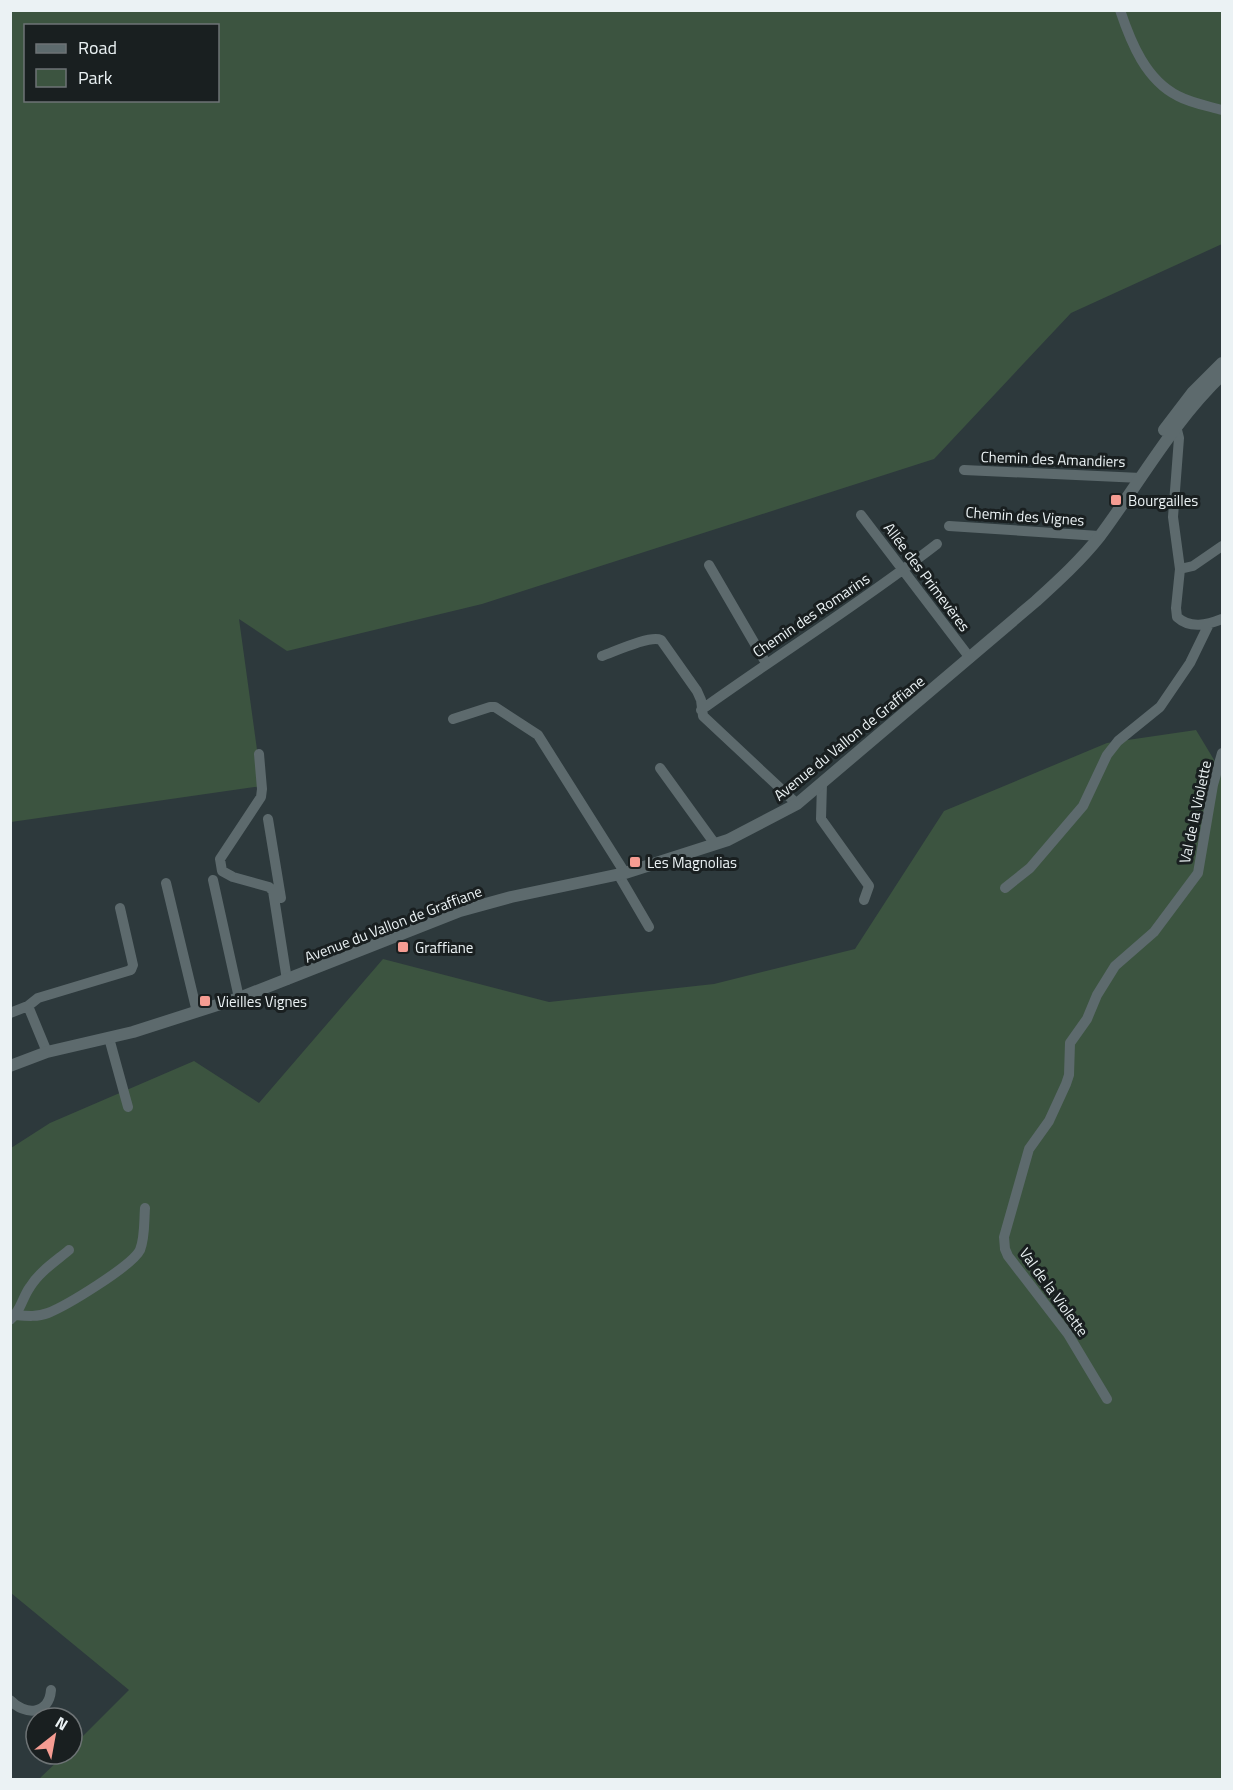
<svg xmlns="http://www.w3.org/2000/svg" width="1233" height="1790" font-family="'Titillium Web',sans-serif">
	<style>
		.green { fill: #3c5440; fill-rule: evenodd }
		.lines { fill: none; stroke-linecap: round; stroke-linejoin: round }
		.minor { stroke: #5d6a6d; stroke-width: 10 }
		.tertiary { stroke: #5d6a6d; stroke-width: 12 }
		.poi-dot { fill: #f59c92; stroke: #191f20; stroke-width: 2 }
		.labels { text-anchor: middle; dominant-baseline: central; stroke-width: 6; stroke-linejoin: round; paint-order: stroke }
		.street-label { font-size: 15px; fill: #ebf2f4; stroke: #191f20 }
		.poi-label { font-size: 15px; fill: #ebf2f4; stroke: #191f20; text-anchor: start }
	</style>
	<rect width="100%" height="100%" fill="#2d393c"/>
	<!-- green -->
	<path class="green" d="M 10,11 L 1222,11 L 1222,244 L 1071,313 L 934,459 L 482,604 L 287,651 L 239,619 L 262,786 L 11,822 ZM 26,26 L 218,26 L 218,100 L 26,100 Z
		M 1196,730 L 1222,773 L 1222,1779 L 39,1779 L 65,1754 L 72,1754 L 72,1747 L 129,1690 L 11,1593 L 11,1148 L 50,1123 L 194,1061 L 259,1103 L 383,959 L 549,1002 L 714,984 L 855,949 L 944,811 L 1107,743 Z"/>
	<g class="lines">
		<!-- minor -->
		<path class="minor" d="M 1120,10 C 1131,43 1146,80 1178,96 C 1191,103 1208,106 1222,110
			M 1172,424 L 1177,430 L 1179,438 L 1173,517 L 1180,569 L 1176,608 L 1177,617 C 1190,629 1207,625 1222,619
			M 964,470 L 1141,478
			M 861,515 L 970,658
			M 949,526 L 1099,536
			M 709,565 L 766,663
			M 1180,569 L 1193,566 L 1222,546
			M 602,656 C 616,651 650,635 661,640 L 697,691 L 701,700 L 703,716 L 797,804
			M 701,710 C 779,654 861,603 937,544
			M 453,719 L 490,707 L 495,707 L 538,735 L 625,873
			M 259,754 L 262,789 L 261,797 L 220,859 L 222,871 L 233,877 L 269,887 L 273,891 L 287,980
			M 660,768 L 715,844
			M 822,783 L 821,819 L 869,886 L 864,900
			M 268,819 L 281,898
			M 618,874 L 649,927
			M 213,880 L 239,998
			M 166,883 L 197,1012
			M 1005,888 L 1030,868 L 1083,806 L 1107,755 L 1118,741 L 1160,707 L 1190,663 L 1209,624
			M 28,1006 L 47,1052
			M 10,1013 L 28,1006 L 38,998 L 131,970 L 133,965 L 120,908
			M 109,1038 L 128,1107
			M 16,1315 C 27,1316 38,1317 48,1313 C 66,1306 132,1266 140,1250 C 145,1238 144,1221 145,1208
			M 10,1320 C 21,1311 22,1298 30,1287 C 39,1272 56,1261 69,1250
			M 1107,1399 L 1068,1334 L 1008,1256 L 1005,1249 L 1004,1237 L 1029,1149 L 1049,1121 L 1066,1084 L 1069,1075 L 1070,1043 L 1087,1019 L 1097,995 L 1115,966 L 1154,932 L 1198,873 L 1213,785 L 1222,753
			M 10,1700 C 25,1716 49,1715 51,1690"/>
		<!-- tertiary -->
		<path class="tertiary" d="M 1164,430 L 1193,392 L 1222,363
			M 10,1066 L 47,1052 L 133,1032 L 239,998 L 460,911 L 511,897 L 625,873 L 728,840 L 797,804 L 1036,601 C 1058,581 1081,560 1100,536 C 1140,482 1173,422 1222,375"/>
	</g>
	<!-- markers -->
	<g class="poi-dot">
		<rect x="1110" y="494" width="12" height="12" rx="3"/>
		<rect x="629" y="856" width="12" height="12" rx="3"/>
		<rect x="397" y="941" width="12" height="12" rx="3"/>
		<rect x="199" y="995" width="12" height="12" rx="3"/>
	</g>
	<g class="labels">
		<!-- street labels -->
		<g class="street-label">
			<text transform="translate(1053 459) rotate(2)">Chemin des Amandiers</text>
			<text transform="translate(1025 516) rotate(4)">Chemin des Vignes</text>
			<text transform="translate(927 577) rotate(53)">Allée des Primevères</text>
			<text transform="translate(811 615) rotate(-34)">Chemin des Romarins</text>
			<text transform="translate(849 738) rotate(-39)">Avenue du Vallon de Graffiane</text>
			<text transform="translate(1195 812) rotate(-78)">Val de la Violette</text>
			<text transform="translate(393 924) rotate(-21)">Avenue du Vallon de Graffiane</text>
			<text transform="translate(1054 1292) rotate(54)">Val de la Violette</text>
		</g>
		<!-- poi labels -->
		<g class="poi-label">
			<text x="1128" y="500">Bourgailles</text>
			<text x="647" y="862">Les Magnolias</text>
			<text x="415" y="947">Graffiane</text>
			<text x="217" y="1001">Vieilles Vignes</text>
		</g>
	</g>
	<!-- border -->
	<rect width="1233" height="1790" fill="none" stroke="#ebf2f4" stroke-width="24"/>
	<!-- legend -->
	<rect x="24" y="24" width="195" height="78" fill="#191f20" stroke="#6d7375" stroke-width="1.5"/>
	<rect x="36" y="44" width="30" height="9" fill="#5d6a6d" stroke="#6d7375" stroke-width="1.5"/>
	<text x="78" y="54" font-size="18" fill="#ebf2f4">Road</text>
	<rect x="36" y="69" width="30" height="18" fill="#3c5440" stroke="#6d7375" stroke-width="1.5"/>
	<text x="78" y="84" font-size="18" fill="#ebf2f4">Park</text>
	<!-- north arrow -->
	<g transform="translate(54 1736) rotate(31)"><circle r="28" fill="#191f20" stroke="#6d7375" stroke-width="1.5"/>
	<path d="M0-4.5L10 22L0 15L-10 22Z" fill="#f59c92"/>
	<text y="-9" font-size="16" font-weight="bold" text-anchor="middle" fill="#ebf2f4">N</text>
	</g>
</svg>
